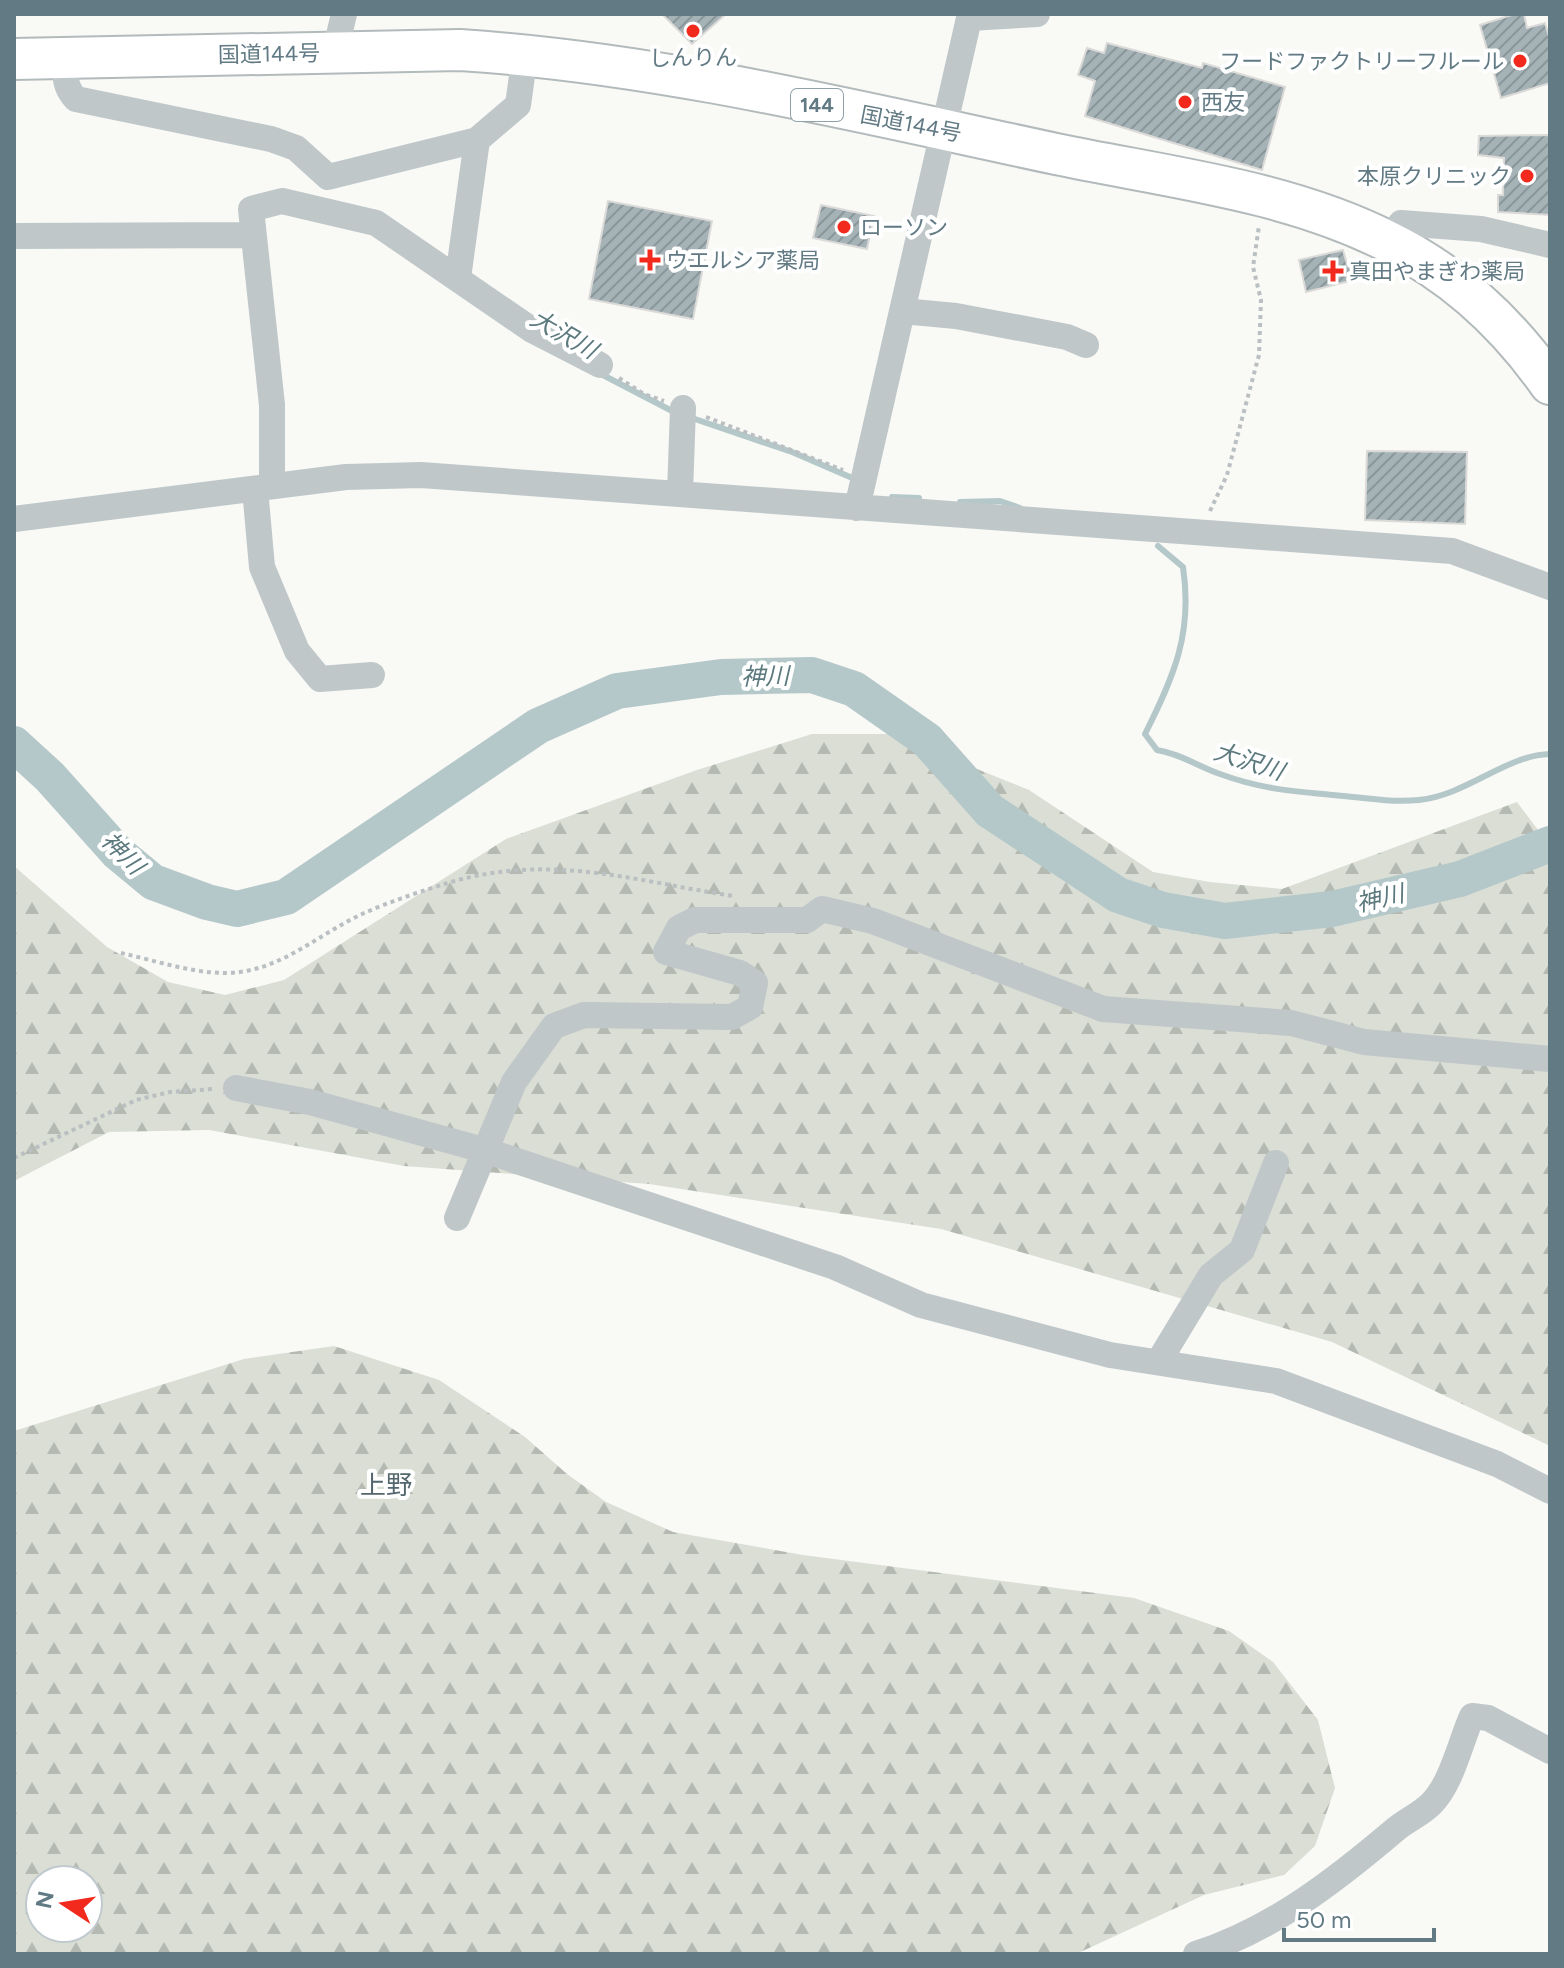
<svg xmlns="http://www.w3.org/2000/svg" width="1564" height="1968" font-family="Figtree,'Noto Sans JP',sans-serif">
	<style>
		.forest { fill: url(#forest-firs); fill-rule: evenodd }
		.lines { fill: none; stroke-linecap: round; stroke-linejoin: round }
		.stream { stroke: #b5c8c9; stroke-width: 6 }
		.river { stroke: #b5c8c9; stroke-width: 36 }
		.building { fill: url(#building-hatch); stroke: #dbdad8; stroke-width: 2 }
		.highway-casing { stroke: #b3babc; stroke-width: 44 }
		.path { stroke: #babfc1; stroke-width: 4; stroke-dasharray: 4 4; stroke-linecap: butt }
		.minor { stroke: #bfc7c9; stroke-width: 26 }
		.highway { stroke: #fff; stroke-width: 40 }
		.poi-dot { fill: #f2291d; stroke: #fff; stroke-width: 3 }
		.labels { text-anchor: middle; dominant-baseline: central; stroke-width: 8; stroke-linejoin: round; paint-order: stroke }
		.shield { fill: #fff; stroke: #90a2a9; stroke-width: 2 }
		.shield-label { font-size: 20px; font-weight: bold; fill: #617a84 }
		.street-label { font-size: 22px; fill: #617a84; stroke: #fff }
		.poi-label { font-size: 22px; fill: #617a84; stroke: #fff; text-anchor: start }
		.water-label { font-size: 24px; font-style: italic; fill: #5c7a7e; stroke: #fff }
		.quarter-label { font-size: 26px; fill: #54676e; stroke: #fff }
	</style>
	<defs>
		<pattern id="forest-firs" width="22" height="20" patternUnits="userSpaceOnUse" patternTransform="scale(2)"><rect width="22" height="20" fill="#daded5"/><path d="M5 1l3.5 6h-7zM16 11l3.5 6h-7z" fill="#b4b9b2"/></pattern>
		<pattern id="building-hatch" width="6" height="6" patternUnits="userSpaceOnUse" patternTransform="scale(2)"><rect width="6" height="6" fill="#a5b3b7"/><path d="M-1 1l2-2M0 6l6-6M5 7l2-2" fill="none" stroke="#8a979a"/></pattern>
	</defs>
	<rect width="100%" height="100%" fill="#f9f9f6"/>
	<!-- forest -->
	<path class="forest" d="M 812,734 L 890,734 L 1029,790 L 1153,872 L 1210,882 L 1282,889 L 1517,802 L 1550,846 L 1550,1446 L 1332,1342 L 941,1229 L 649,1184 L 404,1166 L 209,1130 L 109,1132 L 14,1181 L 14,866 L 107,947 L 168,982 L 225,995 L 284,980 L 506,839 L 697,770 Z
		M 334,1346 L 439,1380 L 525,1437 L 567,1474 L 606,1502 L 673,1532 L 803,1555 L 1134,1598 L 1229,1631 L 1273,1662 L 1318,1720 L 1335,1788 L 1315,1846 L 1284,1875 L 1204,1895 L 1076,1954 L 14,1954 L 14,1431 L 244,1359 ZM 40,1880 L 88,1880 L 88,1928 L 40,1928 Z"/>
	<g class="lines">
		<!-- stream -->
		<path class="stream" d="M 599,373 L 674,412
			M 689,417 L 792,452 L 857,480
			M 892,497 L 919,498
			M 960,502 L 1000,501 L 1020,508
			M 1158,546 L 1183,567 C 1193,633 1174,676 1145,734 L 1157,750 C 1181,754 1197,766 1220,774 C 1261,789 1290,791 1333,795 C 1361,797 1390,803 1419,800 C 1467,795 1506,755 1550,754"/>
		<!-- river -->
		<path class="river" d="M 14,744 L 50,777 L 118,853 L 153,882 L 207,902 L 237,909 L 286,897 L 538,726 L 617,691 L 721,677 L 812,675 L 854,689 L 927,740 L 990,811 L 1118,895 L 1163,910 L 1225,921 L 1332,909 L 1460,879 L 1550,844"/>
	</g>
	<!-- building -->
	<path class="building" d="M 662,14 L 726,14 L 692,44 Z
		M 1515,14 L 1524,14 L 1527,28 L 1545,23 L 1550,40 L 1550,83 L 1501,98 L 1480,25 Z
		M 1107,43 L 1202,68 L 1203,63 L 1285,87 L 1262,170 L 1085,116 L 1095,81 L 1078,75 L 1087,48 L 1104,53 Z
		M 1550,135 L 1550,215 L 1498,212 L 1498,195 L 1503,195 L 1504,158 L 1478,155 L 1479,136 Z
		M 608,201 L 712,221 L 693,319 L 589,299 Z
		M 821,205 L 874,216 L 867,249 L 813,238 Z
		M 1343,250 L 1347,264 L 1362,261 L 1366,277 L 1306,292 L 1299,260 Z
		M 1367,451 L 1467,452 L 1465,524 L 1365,520 Z"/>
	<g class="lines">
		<defs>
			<path id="highway" d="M 14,59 L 460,50 C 661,63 859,112 1056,154 C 1166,177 1287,190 1389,242 C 1456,275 1507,323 1550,384"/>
		</defs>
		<!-- highway casing -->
		<use href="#highway" class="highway-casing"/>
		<!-- path -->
		<path class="path" d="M 619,378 L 644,394 L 664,401
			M 706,417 L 843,470
			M 1210,511 L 1227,475 L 1259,355 L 1261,300 L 1253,267 L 1259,226
			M 121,953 C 158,961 202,977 240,972 C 285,966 320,934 360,915 C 388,902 422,891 451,882 C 552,853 634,881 733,896
			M 14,1158 L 136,1100 L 170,1092 L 213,1089"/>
		<!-- minor -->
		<path class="minor" d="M 969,18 L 1037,14
			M 335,52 L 344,14
			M 65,58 C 65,74 64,87 76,99 L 271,139 L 296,148 L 328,177 L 477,140 L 518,105 L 525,54
			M 14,236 L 251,235
			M 1387,241 L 1401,223 L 1481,229 L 1550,245
			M 458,278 L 477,140
			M 902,311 L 956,316 L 1067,337 L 1086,345
			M 272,486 L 272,405 L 251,209 L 282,201 L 376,223 L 532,330 L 600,365
			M 255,489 L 262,567 L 297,651 L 320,679 L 372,675
			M 680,493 L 683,408
			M 857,508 L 970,14
			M 14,519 L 346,477 L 421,475 L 1452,551 L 1550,587
			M 236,1088 L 310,1102 L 487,1151 L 835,1267 L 921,1305 L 1110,1355 L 1276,1381 L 1497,1464 L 1550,1491
			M 457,1218 L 514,1082 L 554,1026 L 584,1015 L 732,1017 L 750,1007 L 755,983 L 740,973 L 666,952 L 679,928 L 695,920 L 807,920 L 822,909 L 873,921 L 1103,1009 L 1291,1023 L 1364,1042 L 1550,1059
			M 1159,1361 L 1211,1275 L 1242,1250 L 1276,1163
			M 1196,1954 C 1272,1930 1336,1880 1396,1829 C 1407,1820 1421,1814 1431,1804 C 1452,1783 1460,1743 1472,1716 L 1488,1718 L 1550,1751"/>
		<!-- highway -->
		<use href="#highway" class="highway"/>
	</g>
	<!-- markers -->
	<g class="poi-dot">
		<circle cx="693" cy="31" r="8"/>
		<circle cx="1520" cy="61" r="8"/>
		<circle cx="1185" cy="102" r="8"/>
		<circle cx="1527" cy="176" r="8"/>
		<circle cx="844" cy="227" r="8"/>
		<path d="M646 248h8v8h8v8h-8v8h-8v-8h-8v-8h8z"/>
		<path d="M1329 259h8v8h8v8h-8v8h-8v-8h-8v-8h8z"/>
	</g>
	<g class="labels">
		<!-- shield labels -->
		<rect class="shield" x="791" y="89" width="52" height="32" rx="6"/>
		<g class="shield-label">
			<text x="817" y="105">144</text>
		</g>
		<!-- street labels -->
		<g class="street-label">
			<text transform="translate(269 54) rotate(-1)">国道144号</text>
			<text transform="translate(911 124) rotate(11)">国道144号</text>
		</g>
		<!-- poi labels -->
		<g class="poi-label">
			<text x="693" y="57" text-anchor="middle">しんりん</text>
			<text x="1504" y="61" text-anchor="end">フードファクトリーフルール</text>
			<text x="1201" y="102">西友</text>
			<text x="1511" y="176" text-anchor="end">本原クリニック</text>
			<text x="860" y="227">ローソン</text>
			<text x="666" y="260">ウエルシア薬局</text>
			<text x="1349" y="271">真田やまぎわ薬局</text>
		</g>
		<!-- water labels -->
		<g class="water-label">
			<text transform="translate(564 334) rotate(30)">大沢川</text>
			<text transform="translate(765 676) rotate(-1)">神川</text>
			<text transform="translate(1249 761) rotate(18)">大沢川</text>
			<text transform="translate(123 853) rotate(45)">神川</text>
			<text transform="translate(1380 898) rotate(-13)">神川</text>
		</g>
		<!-- quarter labels -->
		<g class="quarter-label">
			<text x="386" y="1485">上野</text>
		</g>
	</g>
	<!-- border -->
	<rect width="1564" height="1968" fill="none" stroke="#617a84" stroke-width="32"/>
	<!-- north arrow -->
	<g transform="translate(64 1904) rotate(282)"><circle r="38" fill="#ffffff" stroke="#c0cace" stroke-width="2"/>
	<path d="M0-6L14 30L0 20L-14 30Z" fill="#f2291d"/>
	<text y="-12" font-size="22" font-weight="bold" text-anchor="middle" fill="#617a84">N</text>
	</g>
	<!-- scale -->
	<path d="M1284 1928v12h150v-12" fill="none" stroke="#617a84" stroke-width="4"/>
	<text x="1296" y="1928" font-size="24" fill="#617a84" stroke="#ffffff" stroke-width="6" paint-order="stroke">50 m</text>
</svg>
